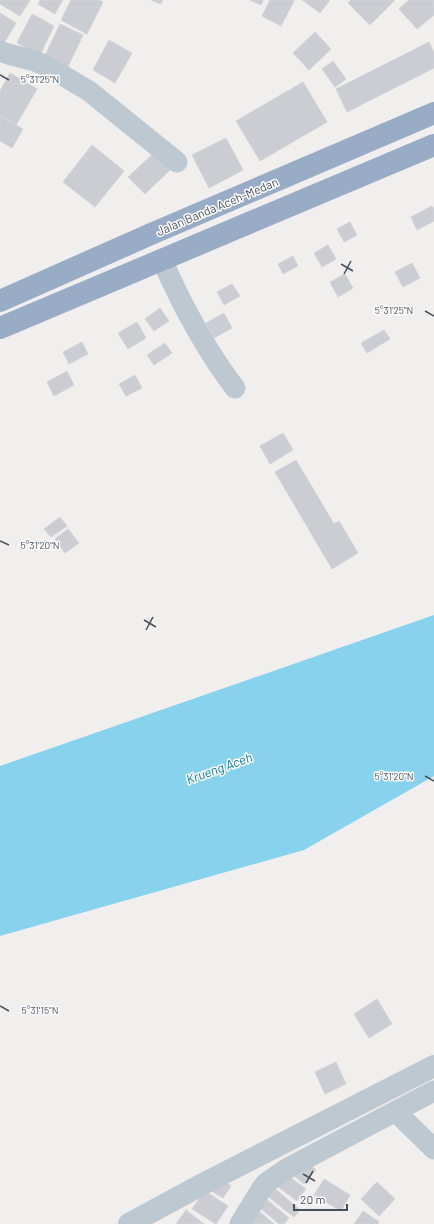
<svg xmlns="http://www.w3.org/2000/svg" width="434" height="1224" font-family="Barlow,sans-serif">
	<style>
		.water { fill: #87d3ee }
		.building { fill: #cbcdd3; stroke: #d2d4da }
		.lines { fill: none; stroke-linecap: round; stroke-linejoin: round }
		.minor { stroke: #bec8d1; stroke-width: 21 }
		.tertiary { stroke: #bec8d1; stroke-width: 22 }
		.trunk { stroke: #98acc6; stroke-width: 22 }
		.ticks { fill: none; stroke: #46505c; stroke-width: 1.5 }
		.labels { text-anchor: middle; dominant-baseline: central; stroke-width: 3; stroke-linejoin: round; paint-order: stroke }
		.street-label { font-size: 12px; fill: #46505c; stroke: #fff }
		.water-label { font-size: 13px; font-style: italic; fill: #097ba4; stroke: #fff }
		.ticks-label { font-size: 10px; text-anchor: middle; fill: #46505c; stroke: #fff; stroke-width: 3; stroke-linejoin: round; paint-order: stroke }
	</style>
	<rect width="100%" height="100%" fill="#f1eeee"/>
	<!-- water -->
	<path class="water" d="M 434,615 L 434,776 L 304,850 L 0,936 L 0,766 Z"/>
	<!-- building -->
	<path class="building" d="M 0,0 L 30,0 L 20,16 L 0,4 Z
		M 40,0 L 63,0 L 55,14 L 38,4 Z
		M 71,0 L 99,0 L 103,2 L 87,34 L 61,20 Z
		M 151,0 L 163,0 L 161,4 Z
		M 250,0 L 263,0 L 261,5 Z
		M 270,0 L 292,0 L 294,1 L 281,26 L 262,16 Z
		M 302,0 L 330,0 L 320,13 Z
		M 351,0 L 395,0 L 370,25 L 348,3 Z
		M 409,0 L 434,0 L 434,15 L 417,29 L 399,9 Z
		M 0,13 L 16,23 L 1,48 L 0,47 Z
		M 32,14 L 54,26 L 40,55 L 17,43 Z
		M 60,24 L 83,35 L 65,73 L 42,62 Z
		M 315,32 L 331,49 L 309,70 L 293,53 Z
		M 109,40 L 132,53 L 115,83 L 93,70 Z
		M 429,42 L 434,53 L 434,68 L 347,112 L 336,89 Z
		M 333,61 L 346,79 L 335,87 L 322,69 Z
		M 10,73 L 37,89 L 16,125 L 0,115 L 0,91 Z
		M 303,82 L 327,122 L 260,161 L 236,121 Z
		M 0,116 L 23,129 L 12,148 L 0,141 Z
		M 226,138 L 243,170 L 209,188 L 192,155 Z
		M 92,145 L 124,171 L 95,207 L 63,182 Z
		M 154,153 L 170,170 L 145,194 L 128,177 Z
		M 432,206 L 434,209 L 434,221 L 417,230 L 411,217 Z
		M 350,222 L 357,235 L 344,242 L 337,229 Z
		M 328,245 L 336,259 L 322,267 L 314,253 Z
		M 293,256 L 298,266 L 283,274 L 278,264 Z
		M 412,263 L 420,278 L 403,287 L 395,272 Z
		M 345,274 L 353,288 L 338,297 L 330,282 Z
		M 232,284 L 240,296 L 224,305 L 217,292 Z
		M 160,308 L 169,321 L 154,331 L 145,319 Z
		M 224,313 L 232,328 L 214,338 L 206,323 Z
		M 137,322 L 146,338 L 128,349 L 118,333 Z
		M 384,330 L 390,339 L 367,353 L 361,343 Z
		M 82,342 L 88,354 L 69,364 L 63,352 Z
		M 165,343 L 172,353 L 154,365 L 147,355 Z
		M 67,371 L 74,385 L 54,396 L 47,382 Z
		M 135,375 L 142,388 L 126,396 L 119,384 Z
		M 283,433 L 293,450 L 270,464 L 260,446 Z
		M 296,460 L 334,524 L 339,521 L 358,553 L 332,569 L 275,472 Z
		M 60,517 L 67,526 L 51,537 L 44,529 Z
		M 68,529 L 79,543 L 65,553 L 55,539 Z
		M 377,999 L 392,1024 L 369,1038 L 354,1014 Z
		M 336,1062 L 346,1084 L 325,1094 L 315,1072 Z
		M 305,1161 L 316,1170 L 304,1184 L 293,1175 Z
		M 286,1174 L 306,1189 L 297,1201 L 277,1186 Z
		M 219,1177 L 231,1186 L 223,1198 L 210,1190 Z
		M 324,1179 L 350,1195 L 341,1211 L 314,1195 Z
		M 377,1182 L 395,1199 L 379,1216 L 361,1199 Z
		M 272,1186 L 300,1210 L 294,1217 L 265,1194 Z
		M 205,1191 L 228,1206 L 216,1224 L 192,1209 Z
		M 266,1199 L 289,1218 L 284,1224 L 279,1224 L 259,1207 Z
		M 186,1210 L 204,1224 L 176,1224 Z
		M 363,1211 L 379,1222 L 378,1224 L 354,1224 Z
		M 260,1212 L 274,1224 L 249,1224 Z"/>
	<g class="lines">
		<!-- minor -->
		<path class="minor" d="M 0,51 L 8,54 L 35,61 L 52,69 L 89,91 L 177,162
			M 162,260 C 182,305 205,349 235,388
			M 396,1112 L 434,1149
			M 240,1224 L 262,1188 L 266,1183 L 288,1168 L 434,1091"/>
		<!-- tertiary -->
		<path class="tertiary" d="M 129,1224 L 201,1185 L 434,1066"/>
		<!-- trunk -->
		<path class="trunk" d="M 0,301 L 151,234 L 434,113
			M 0,328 L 434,145"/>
	</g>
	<!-- ticks -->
	<path class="ticks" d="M 0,75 L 9,80M 341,264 L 353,271M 344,274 L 351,261M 425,311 L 434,316M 0,541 L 9,545M 144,620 L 156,627M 146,630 L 153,617M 425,776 L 434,781M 0,1006 L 9,1011M 303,1174 L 315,1181M 306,1183 L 313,1171"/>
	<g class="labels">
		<!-- street labels -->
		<g class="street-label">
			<text transform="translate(217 206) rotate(-23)">Jalan Banda Aceh-Medan</text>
		</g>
		<!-- water labels -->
		<g class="water-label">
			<text transform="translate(219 768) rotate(-20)">Krueng Aceh</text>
		</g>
	</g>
	<g class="ticks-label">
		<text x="40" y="83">5°31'25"N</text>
		<text x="394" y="314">5°31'25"N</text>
		<text x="40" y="549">5°31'20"N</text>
		<text x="394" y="780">5°31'20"N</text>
		<text x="40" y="1014">5°31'15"N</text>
	</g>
	<!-- scale -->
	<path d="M294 1204v6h53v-6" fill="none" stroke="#46505c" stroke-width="2"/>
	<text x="300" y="1204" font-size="12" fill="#46505c" stroke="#ffffff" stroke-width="3" paint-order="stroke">20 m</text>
</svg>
